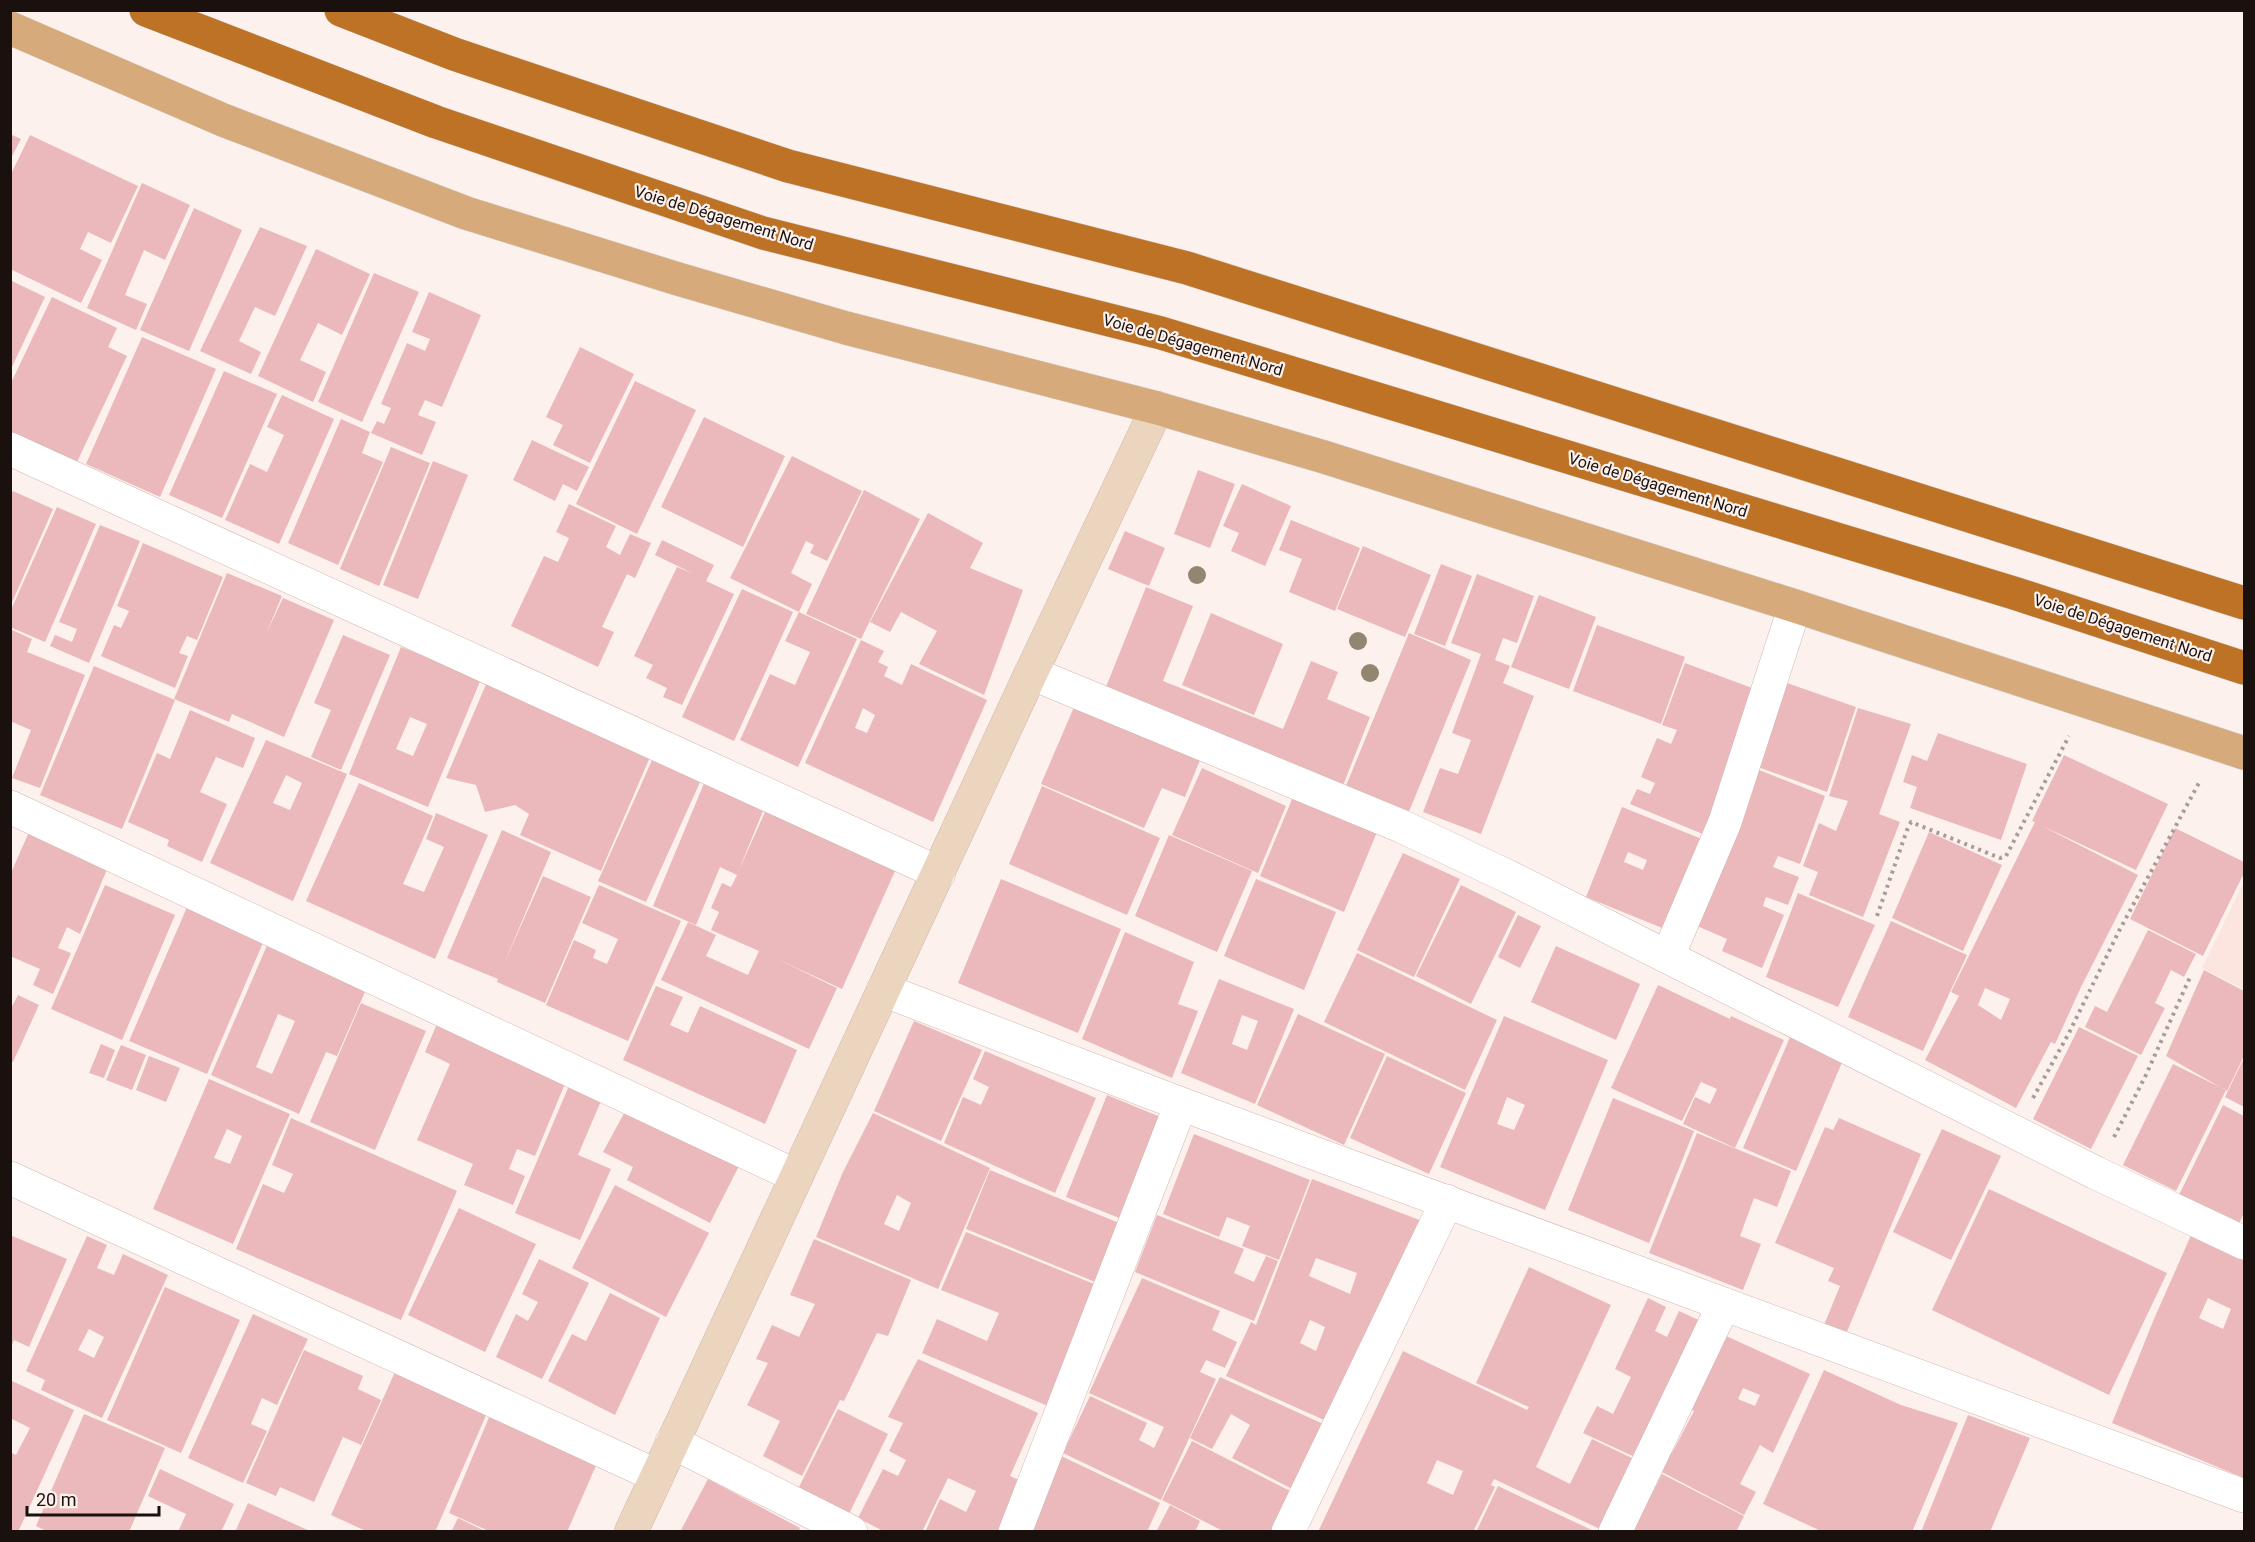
<svg xmlns="http://www.w3.org/2000/svg" width="2255" height="1542" font-family="Roboto,sans-serif">
	<style>
		.built { fill: #fbe5de }
		.building { fill: #ebb8bc; fill-rule: evenodd }
		.lines { fill: none; stroke-linecap: round; stroke-linejoin: round }
		.street-casing { stroke: #d2b7ae; stroke-width: 34 }
		.secondary-casing { stroke: #d2b7ae; stroke-width: 34 }
		.primary-casing { stroke: #d1cfcf; stroke-width: 34 }
		.highway-casing { stroke: #d1cfcf; stroke-width: 34 }
		.path { stroke: #a79c98; stroke-width: 4; stroke-dasharray: 3 4.5; stroke-linecap: butt }
		.street { stroke: #fff; stroke-width: 33 }
		.secondary { stroke: #ebd5be; stroke-width: 33 }
		.primary { stroke: #d7aa7c; stroke-width: 33 }
		.highway { stroke: #bd7225; stroke-width: 33 }
		.tree { fill: #938671 }
		.labels { text-anchor: middle; dominant-baseline: central; stroke-width: 4.5; stroke-linejoin: round; paint-order: stroke }
		.street-label { font-size: 16px; fill: #1a110e; stroke: #fdf1ed }
	</style>
	<rect width="100%" height="100%" fill="#fdf1ed"/>
	<!-- built -->
	<path class="built" d="M 2244,882 L 2244,989 L 2202,968 Z"/>
	<!-- building -->
	<path class="building" d="M 10,134 L 21,139 L 10,160 Z
		M 30,135 L 138,186 L 111,243 L 88,232 L 80,249 L 102,260 L 81,303 L 10,269 L 10,176 Z
		M 142,183 L 190,205 L 165,260 L 144,250 L 125,295 L 147,304 L 136,330 L 87,308 Z
		M 194,208 L 242,230 L 189,351 L 140,330 Z
		M 260,227 L 307,246 L 275,316 L 255,307 L 239,341 L 261,352 L 251,374 L 200,351 Z
		M 316,249 L 370,274 L 342,335 L 318,323 L 300,360 L 326,372 L 313,402 L 258,376 Z
		M 374,273 L 419,292 L 362,422 L 318,402 Z
		M 10,280 L 45,297 L 10,371 Z
		M 429,292 L 481,315 L 442,407 L 425,400 L 418,415 L 436,422 L 422,455 L 371,433 L 377,421 L 384,424 L 391,408 L 381,404 L 407,343 L 425,351 L 430,339 L 412,332 Z
		M 52,297 L 117,328 L 108,347 L 127,356 L 77,462 L 10,431 L 10,385 Z
		M 142,337 L 216,369 L 160,497 L 86,464 Z
		M 580,347 L 634,374 L 590,463 L 553,445 L 563,425 L 546,417 Z
		M 224,371 L 277,394 L 222,518 L 169,495 Z
		M 635,381 L 696,410 L 637,534 L 576,504 Z
		M 282,395 L 334,419 L 279,544 L 225,520 L 250,464 L 267,472 L 284,435 L 267,427 Z
		M 704,417 L 785,456 L 743,547 L 661,507 Z
		M 341,419 L 370,432 L 362,453 L 383,462 L 338,565 L 288,543 Z
		M 532,440 L 589,467 L 577,491 L 563,484 L 555,501 L 513,480 Z
		M 391,447 L 430,463 L 379,586 L 340,569 Z
		M 792,456 L 862,491 L 827,561 L 810,553 L 814,545 L 806,541 L 791,573 L 812,584 L 799,612 L 730,578 Z
		M 433,461 L 468,475 L 418,599 L 383,585 Z
		M 1198,470 L 1235,484 L 1210,548 L 1174,534 Z
		M 1242,484 L 1291,506 L 1265,566 L 1231,551 L 1239,533 L 1223,526 Z
		M 864,490 L 920,519 L 861,639 L 806,614 Z
		M 13,491 L 53,509 L 10,607 L 10,496 Z
		M 569,504 L 616,526 L 606,547 L 620,555 L 630,534 L 651,543 L 635,578 L 627,574 L 602,627 L 614,632 L 598,667 L 511,626 L 544,556 L 558,562 L 569,538 L 556,532 Z
		M 57,507 L 96,524 L 45,642 L 10,627 L 10,612 Z
		M 928,513 L 983,543 L 970,568 L 1023,590 L 984,695 L 919,664 L 937,631 L 901,612 L 890,632 L 870,622 Z
		M 1291,520 L 1360,548 L 1335,611 L 1289,592 L 1302,559 L 1279,550 Z
		M 100,525 L 140,541 L 89,663 L 50,646 L 55,635 L 72,642 L 77,629 L 59,622 Z
		M 1125,531 L 1165,548 L 1149,586 L 1108,569 Z
		M 662,540 L 714,565 L 706,581 L 734,594 L 682,705 L 663,697 L 667,688 L 646,678 L 653,665 L 634,656 L 677,567 L 692,573 L 655,555 Z
		M 143,543 L 223,577 L 197,640 L 187,636 L 179,653 L 188,656 L 175,688 L 101,656 L 114,625 L 121,628 L 129,611 L 117,606 Z
		M 1363,546 L 1431,575 L 1405,637 L 1337,609 Z
		M 1441,564 L 1472,576 L 1445,646 L 1414,634 Z
		M 227,573 L 282,596 L 266,634 L 283,598 L 334,620 L 284,737 L 232,714 L 229,722 L 174,699 Z
		M 1477,574 L 1534,596 L 1517,643 L 1503,638 L 1495,660 L 1510,666 L 1503,683 L 1534,696 L 1481,834 L 1423,812 L 1440,768 L 1458,774 L 1471,740 L 1452,733 L 1481,654 L 1451,643 Z
		M 1146,587 L 1193,606 L 1163,681 L 1283,729 L 1311,661 L 1338,672 L 1327,699 L 1370,717 L 1340,793 L 1102,697 Z
		M 742,589 L 793,612 L 734,741 L 682,717 Z
		M 1539,595 L 1596,617 L 1569,689 L 1511,667 Z
		M 799,612 L 857,639 L 798,767 L 740,740 L 770,674 L 795,685 L 810,652 L 785,641 Z
		M 1211,613 L 1283,644 L 1254,715 L 1182,685 Z
		M 1597,625 L 1685,657 L 1661,724 L 1573,691 Z
		M 10,629 L 32,639 L 27,652 L 85,675 L 40,788 L 12,778 L 31,730 L 10,721 Z
		M 1409,633 L 1471,660 L 1406,819 L 1343,793 Z
		M 343,635 L 390,655 L 341,770 L 311,757 L 331,710 L 314,703 Z
		M 861,640 L 884,651 L 878,662 L 888,667 L 884,676 L 902,685 L 911,664 L 987,700 L 933,822 L 805,763 ZM 863,708 L 875,715 L 867,733 L 855,728 Z
		M 401,647 L 481,679 L 428,807 L 349,774 ZM 410,717 L 427,724 L 413,756 L 396,749 Z
		M 1685,663 L 1760,691 L 1710,837 L 1630,804 L 1637,789 L 1650,794 L 1655,783 L 1641,777 L 1657,738 L 1671,744 L 1677,730 L 1662,725 Z
		M 94,666 L 175,700 L 122,829 L 40,795 Z
		M 487,682 L 653,750 L 601,871 L 520,835 L 529,814 L 515,805 L 485,812 L 476,785 L 446,778 Z
		M 1784,682 L 1856,707 L 1827,792 L 1755,766 Z
		M 1074,707 L 1200,760 L 1185,797 L 1162,788 L 1144,828 L 1041,784 Z
		M 1858,708 L 1911,724 L 1879,814 L 1900,822 L 1863,917 L 1809,895 L 1818,872 L 1803,866 L 1819,823 L 1836,831 L 1848,801 L 1829,796 Z
		M 190,710 L 255,738 L 243,768 L 216,757 L 200,792 L 227,804 L 202,862 L 167,846 L 169,840 L 128,822 L 157,753 L 170,759 Z
		M 1938,733 L 2027,764 L 2001,840 L 1910,808 L 1917,787 L 1903,782 L 1912,755 L 1927,761 Z
		M 266,740 L 347,774 L 293,901 L 210,863 ZM 286,775 L 302,783 L 290,810 L 273,803 Z
		M 2064,755 L 2168,804 L 2136,870 L 2040,825 L 2138,875 L 2081,987 L 2055,1044 L 2051,1042 L 2016,1108 L 1925,1060 L 1959,996 L 1951,992 L 2035,822 L 2032,821 ZM 1985,988 L 2010,999 L 2001,1020 L 1978,1005 Z
		M 653,758 L 701,780 L 646,902 L 598,881 Z
		M 1202,768 L 1286,806 L 1258,873 L 1172,835 Z
		M 1754,768 L 1825,796 L 1800,864 L 1778,856 L 1773,867 L 1799,877 L 1788,905 L 1766,897 L 1763,906 L 1784,915 L 1762,968 L 1722,951 L 1727,939 L 1697,926 Z
		M 705,781 L 765,806 L 738,872 L 770,801 L 900,860 L 842,989 L 775,958 L 837,988 L 809,1049 L 661,980 L 688,922 L 716,935 L 706,956 L 748,975 L 759,951 L 711,930 L 719,912 L 711,908 L 722,883 L 731,887 L 737,875 L 720,867 L 696,925 L 653,906 Z
		M 359,783 L 433,816 L 403,884 L 424,892 L 444,847 L 426,839 L 436,813 L 488,835 L 435,959 L 306,901 Z
		M 1042,786 L 1160,838 L 1127,915 L 1009,864 Z
		M 1293,797 L 1377,832 L 1344,912 L 1260,876 Z
		M 1622,807 L 1702,839 L 1667,930 L 1586,897 ZM 1628,852 L 1647,860 L 1643,870 L 1624,862 Z
		M 2175,828 L 2244,862 L 2244,873 L 2203,956 L 2130,919 Z
		M 502,830 L 551,852 L 503,966 L 543,876 L 591,897 L 545,1003 L 497,982 L 498,979 L 447,958 Z
		M 29,832 L 108,867 L 80,934 L 67,927 L 58,948 L 71,953 L 53,994 L 33,985 L 40,969 L 10,956 L 10,875 Z
		M 1929,832 L 2002,865 L 1963,951 L 1892,918 Z
		M 1169,835 L 1252,871 L 1217,952 L 1135,916 Z
		M 1403,853 L 1460,879 L 1414,977 L 1357,950 Z
		M 1001,879 L 1121,929 L 1078,1033 L 958,983 Z
		M 1256,879 L 1336,912 L 1304,990 L 1224,956 Z
		M 105,885 L 175,915 L 122,1040 L 51,1009 Z
		M 599,885 L 681,921 L 628,1041 L 546,1005 L 574,940 L 596,950 L 593,958 L 607,964 L 618,939 L 582,923 Z
		M 1461,885 L 1516,912 L 1471,1004 L 1416,976 Z
		M 1798,893 L 1875,925 L 1838,1007 L 1766,977 Z
		M 188,905 L 265,938 L 207,1074 L 129,1041 Z
		M 1518,915 L 1541,926 L 1520,968 L 1498,957 Z
		M 1891,921 L 1967,955 L 1923,1051 L 1848,1017 Z
		M 2148,930 L 2196,954 L 2184,977 L 2171,970 L 2155,1003 L 2165,1008 L 2141,1055 L 2085,1027 L 2095,1006 L 2107,1012 Z
		M 1125,932 L 1194,962 L 1178,1004 L 1198,1011 L 1172,1078 L 1082,1039 Z
		M 268,943 L 368,985 L 337,1056 L 326,1052 L 299,1114 L 211,1075 ZM 278,1014 L 295,1021 L 272,1074 L 256,1067 Z
		M 1556,946 L 1640,984 L 1616,1040 L 1531,1002 Z
		M 1357,953 L 1497,1020 L 1465,1090 L 1324,1022 Z
		M 2204,970 L 2244,991 L 2244,1056 L 2227,1091 L 2166,1056 Z
		M 1219,979 L 1294,1009 L 1255,1104 L 1181,1073 ZM 1242,1015 L 1258,1021 L 1247,1050 L 1232,1044 Z
		M 1658,985 L 1730,1019 L 1731,1016 L 1784,1040 L 1735,1148 L 1683,1124 L 1695,1097 L 1710,1104 L 1717,1089 L 1701,1082 L 1712,1059 L 1682,1121 L 1611,1088 Z
		M 656,986 L 683,997 L 670,1025 L 688,1033 L 700,1006 L 797,1050 L 765,1124 L 623,1060 Z
		M 18,995 L 39,1005 L 13,1062 L 10,1061 L 10,1010 Z
		M 361,1003 L 426,1031 L 375,1150 L 310,1122 Z
		M 1298,1014 L 1385,1054 L 1344,1145 L 1257,1105 Z
		M 1504,1016 L 1608,1060 L 1545,1210 L 1440,1167 ZM 1507,1097 L 1525,1105 L 1514,1130 L 1497,1124 Z
		M 439,1019 L 569,1074 L 535,1156 L 517,1149 L 509,1169 L 525,1176 L 513,1205 L 464,1185 L 473,1164 L 417,1140 L 450,1064 L 425,1052 Z
		M 914,1021 L 982,1050 L 941,1141 L 874,1111 Z
		M 2079,1027 L 2138,1056 L 2091,1149 L 2033,1119 Z
		M 1790,1037 L 1843,1060 L 1796,1171 L 1743,1148 Z
		M 101,1044 L 115,1050 L 104,1078 L 89,1073 Z
		M 121,1045 L 146,1055 L 132,1090 L 106,1080 Z
		M 985,1051 L 1096,1098 L 1055,1193 L 944,1143 L 963,1097 L 981,1105 L 989,1087 L 973,1079 Z
		M 149,1056 L 180,1068 L 166,1102 L 136,1090 Z
		M 1387,1056 L 1466,1093 L 1429,1174 L 1350,1138 Z
		M 2244,1058 L 2244,1107 L 2225,1097 Z
		M 2173,1064 L 2226,1090 L 2176,1191 L 2123,1165 Z
		M 209,1079 L 290,1114 L 233,1244 L 153,1209 ZM 227,1129 L 242,1136 L 230,1164 L 214,1158 Z
		M 571,1081 L 604,1094 L 578,1155 L 611,1169 L 580,1240 L 515,1213 Z
		M 1107,1095 L 1163,1118 L 1122,1219 L 1066,1197 Z
		M 1613,1098 L 1694,1131 L 1649,1243 L 1568,1210 Z
		M 2223,1105 L 2244,1116 L 2244,1213 L 2237,1228 L 2177,1199 Z
		M 628,1106 L 740,1164 L 710,1223 L 627,1180 L 633,1167 L 603,1152 Z
		M 873,1113 L 990,1168 L 938,1289 L 816,1237 L 843,1172 ZM 897,1195 L 911,1203 L 899,1231 L 884,1224 Z
		M 291,1118 L 457,1191 L 401,1320 L 236,1249 L 263,1184 L 284,1193 L 293,1174 L 272,1165 Z
		M 1839,1118 L 1921,1154 L 1846,1334 L 1824,1325 L 1840,1286 L 1828,1281 L 1834,1268 L 1775,1243 L 1825,1127 L 1833,1130 Z
		M 1942,1129 L 2001,1156 L 1951,1260 L 1893,1232 Z
		M 1697,1133 L 1791,1171 L 1777,1207 L 1754,1198 L 1740,1236 L 1761,1244 L 1743,1290 L 1649,1253 Z
		M 1194,1134 L 1310,1180 L 1279,1260 L 1242,1246 L 1250,1226 L 1227,1217 L 1219,1237 L 1163,1214 Z
		M 990,1170 L 1124,1225 L 1100,1284 L 966,1229 Z
		M 1312,1179 L 1422,1221 L 1333,1424 L 1226,1376 L 1251,1322 L 1256,1325 ZM 1316,1258 L 1357,1273 L 1350,1294 L 1309,1276 ZM 1310,1320 L 1325,1327 L 1316,1351 L 1300,1343 Z
		M 615,1185 L 709,1233 L 666,1317 L 572,1268 Z
		M 1989,1189 L 2167,1273 L 2109,1395 L 1932,1310 Z
		M 459,1208 L 536,1244 L 485,1352 L 408,1315 Z
		M 1157,1215 L 1244,1249 L 1234,1273 L 1254,1282 L 1266,1256 L 1278,1261 L 1254,1321 L 1135,1272 Z
		M 966,1232 L 1099,1286 L 1048,1406 L 922,1353 L 937,1319 L 987,1341 L 999,1313 L 941,1290 Z
		M 2192,1233 L 2244,1257 L 2244,1478 L 2112,1423 L 2154,1319 ZM 2208,1298 L 2231,1309 L 2223,1329 L 2199,1318 Z
		M 10,1235 L 67,1259 L 29,1347 L 14,1340 L 10,1349 Z
		M 87,1236 L 107,1245 L 97,1268 L 114,1275 L 123,1254 L 168,1275 L 102,1418 L 41,1390 L 45,1380 L 26,1371 ZM 89,1329 L 104,1337 L 94,1358 L 78,1350 Z
		M 814,1239 L 911,1280 L 888,1336 L 877,1333 L 844,1401 L 840,1400 L 802,1476 L 763,1456 L 780,1421 L 747,1405 L 768,1363 L 756,1359 L 772,1325 L 799,1337 L 815,1304 L 790,1295 Z
		M 539,1259 L 589,1283 L 542,1379 L 496,1357 L 516,1314 L 528,1321 L 538,1302 L 522,1294 Z
		M 1529,1267 L 1611,1305 L 1536,1467 L 1570,1484 L 1592,1439 L 1634,1459 L 1602,1530 L 1494,1479 L 1491,1485 L 1495,1487 L 1473,1532 L 1318,1532 L 1403,1351 L 1527,1410 L 1529,1407 L 1476,1383 ZM 1437,1460 L 1463,1471 L 1453,1495 L 1427,1483 Z
		M 1142,1278 L 1220,1311 L 1212,1330 L 1237,1342 L 1225,1368 L 1206,1360 L 1200,1372 L 1216,1379 L 1161,1500 L 1063,1453 L 1090,1396 L 1147,1423 L 1139,1440 L 1154,1448 L 1164,1427 L 1089,1393 Z
		M 165,1287 L 240,1320 L 181,1453 L 107,1420 Z
		M 610,1293 L 660,1318 L 615,1415 L 548,1381 L 572,1334 L 586,1341 Z
		M 1648,1298 L 1666,1307 L 1655,1331 L 1667,1337 L 1679,1311 L 1703,1322 L 1639,1459 L 1583,1433 L 1597,1406 L 1613,1414 L 1631,1377 L 1615,1369 Z
		M 253,1314 L 308,1339 L 277,1405 L 262,1398 L 251,1424 L 267,1431 L 243,1483 L 188,1458 Z
		M 1724,1335 L 1810,1374 L 1773,1453 L 1760,1445 L 1740,1484 L 1756,1492 L 1744,1515 L 1658,1470 L 1668,1451 L 1672,1453 L 1694,1411 L 1688,1408 ZM 1743,1388 L 1760,1395 L 1755,1406 L 1738,1399 Z
		M 304,1350 L 363,1376 L 358,1389 L 381,1400 L 361,1445 L 343,1437 L 314,1502 L 280,1487 L 276,1496 L 246,1483 Z
		M 918,1359 L 1038,1413 L 1010,1476 L 1026,1483 L 1004,1532 L 925,1532 L 940,1499 L 966,1512 L 976,1491 L 948,1478 L 922,1532 L 885,1532 L 858,1518 L 883,1469 L 898,1476 L 906,1460 L 889,1451 L 903,1423 L 888,1417 Z
		M 399,1363 L 491,1404 L 435,1532 L 368,1532 L 331,1515 Z
		M 1824,1370 L 1901,1405 L 1958,1423 L 1912,1532 L 1823,1532 L 1763,1504 Z
		M 1220,1377 L 1332,1428 L 1298,1492 L 1232,1458 L 1250,1425 L 1231,1414 L 1212,1449 L 1190,1438 Z
		M 10,1380 L 74,1410 L 18,1532 L 10,1531 L 10,1452 L 16,1455 L 30,1428 L 12,1419 L 10,1423 Z
		M 838,1409 L 888,1434 L 847,1518 L 796,1493 Z
		M 84,1414 L 165,1448 L 129,1532 L 48,1532 L 36,1526 Z
		M 490,1415 L 598,1461 L 567,1532 L 491,1532 L 449,1513 Z
		M 1968,1415 L 2030,1438 L 1990,1532 L 1921,1532 Z
		M 1192,1441 L 1296,1494 L 1278,1532 L 1225,1532 L 1162,1500 Z
		M 1059,1455 L 1160,1503 L 1147,1532 L 1026,1532 Z
		M 160,1469 L 234,1504 L 221,1532 L 178,1532 L 186,1514 L 148,1496 Z
		M 1662,1474 L 1744,1516 L 1736,1532 L 1632,1532 Z
		M 708,1479 L 800,1528 L 798,1532 L 680,1532 Z
		M 1498,1486 L 1596,1532 L 1476,1532 Z
		M 248,1503 L 312,1532 L 235,1532 Z
		M 1170,1505 L 1200,1521 L 1195,1532 L 1156,1532 Z
		M 458,1518 L 487,1532 L 451,1532 Z"/>
	<g class="lines">
		<defs>
			<path id="street" d="M 10,449 L 939,873
				M 1031,673 L 1401,826 L 1509,877 L 2096,1173 L 2244,1243
				M 10,807 L 796,1176
				M 1668,956 L 1725,822 L 1795,606
				M 883,990 L 1181,1104 L 2244,1496
				M 10,1178 L 657,1476
				M 672,1442 L 851,1532
				M 1015,1532 L 1181,1104
				M 1288,1532 L 1447,1201
				M 1615,1532 L 1724,1304"/>
			<path id="secondary" d="M 631,1532 L 1031,673 L 1157,408"/>
			<path id="primary" d="M 10,28 L 223,120 L 466,213 L 678,279 L 846,328 L 1157,408 L 1324,457 L 1795,606 L 2244,753"/>
			<path id="highway" d="M 146,10 L 436,122 L 763,233 L 1161,333 L 2017,594 L 2244,668
				M 341,10 L 454,54 L 788,166 L 1187,268 L 2244,603"/>
		</defs>
		<!-- street casing -->
		<use href="#street" class="street-casing"/>
		<!-- secondary casing -->
		<use href="#secondary" class="secondary-casing"/>
		<!-- primary casing -->
		<use href="#primary" class="primary-casing"/>
		<!-- highway casing -->
		<use href="#highway" class="highway-casing"/>
		<!-- path -->
		<path class="path" d="M 1877,916 L 1907,830 L 1911,822 L 2000,858 L 2006,856 L 2069,736
			M 2033,1098 L 2069,1033 L 2119,931 L 2200,781
			M 2114,1137 L 2145,1077 L 2191,975"/>
		<!-- street -->
		<use href="#street" class="street"/>
		<!-- secondary -->
		<use href="#secondary" class="secondary"/>
		<!-- primary -->
		<use href="#primary" class="primary"/>
		<!-- highway -->
		<use href="#highway" class="highway"/>
	</g>
	<!-- trees -->
	<g class="tree">
		<circle cx="1197" cy="575" r="9"/>
		<circle cx="1358" cy="641" r="9"/>
		<circle cx="1370" cy="673" r="9"/>
	</g>
	<g class="labels">
		<!-- street labels -->
		<g class="street-label">
			<text transform="translate(724 218) rotate(17)">Voie de Dégagement Nord</text>
			<text transform="translate(1193 345) rotate(16)">Voie de Dégagement Nord</text>
			<text transform="translate(1658 485) rotate(17)">Voie de Dégagement Nord</text>
			<text transform="translate(2123 628) rotate(18)">Voie de Dégagement Nord</text>
		</g>
	</g>
	<!-- border -->
	<rect width="2255" height="1542" fill="none" stroke="#1a110e" stroke-width="24"/>
	<!-- scale -->
	<path d="M27 1506v9h132v-9" fill="none" stroke="#1a110e" stroke-width="3"/>
	<text x="36" y="1506" font-size="18" fill="#1a110e" stroke="#fdf1ed" stroke-width="4.5" paint-order="stroke">20 m</text>
</svg>
